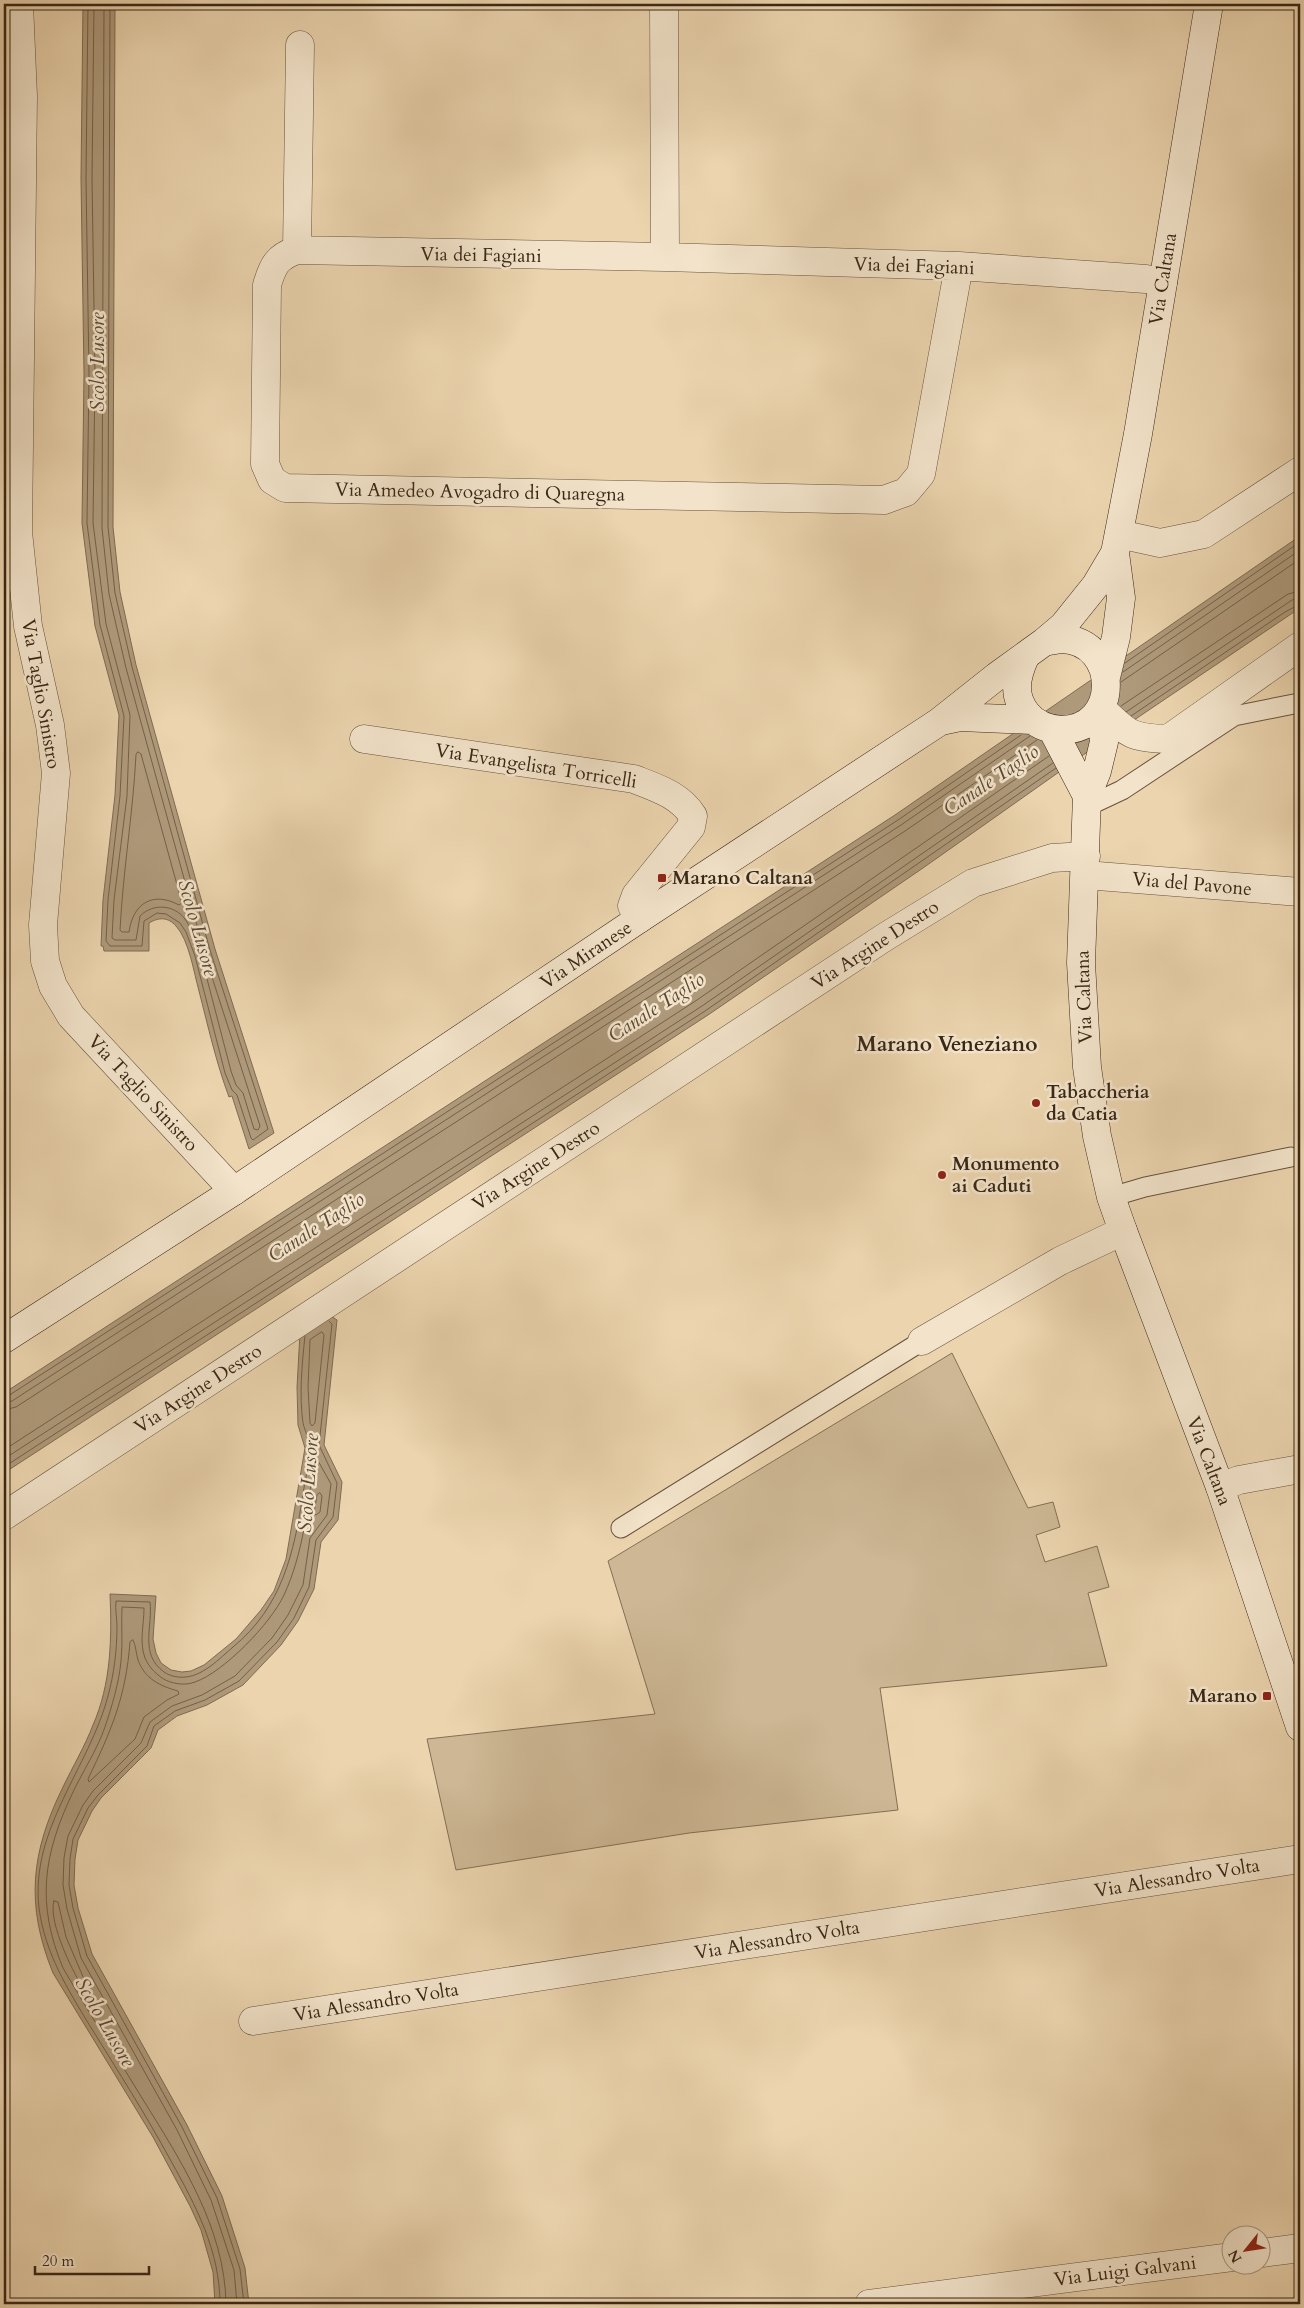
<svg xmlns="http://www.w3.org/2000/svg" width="1304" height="2308" font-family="Cardo,serif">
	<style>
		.green { fill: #cdb794; stroke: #836f55 }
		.water { fill: #ae997a; stroke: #7f6b52 }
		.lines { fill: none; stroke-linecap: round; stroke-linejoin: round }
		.shore { stroke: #746048; stroke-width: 1 }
		.lane-casing { stroke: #66523c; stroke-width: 21 }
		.street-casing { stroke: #66523c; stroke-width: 29 }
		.secondary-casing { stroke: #392716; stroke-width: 29 }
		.lane { stroke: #f2e3ca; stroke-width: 19 }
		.street { stroke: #f2e3ca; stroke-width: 28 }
		.secondary { stroke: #f2e3ca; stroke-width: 28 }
		.poi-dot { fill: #8f2418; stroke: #f2e3ca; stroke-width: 2 }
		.labels { text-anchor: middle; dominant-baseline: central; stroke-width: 5; stroke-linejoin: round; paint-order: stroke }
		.street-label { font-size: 19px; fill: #392716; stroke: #f2e3ca }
		.poi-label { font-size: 19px; font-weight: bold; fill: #392716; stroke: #f2e3ca; text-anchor: start }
		.water-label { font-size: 20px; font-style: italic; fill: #5c4934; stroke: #f2e3ca }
		.quarter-label { font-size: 21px; font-weight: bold; fill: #392716; stroke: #f2e3ca }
	</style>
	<rect width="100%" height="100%" fill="#ebd4ae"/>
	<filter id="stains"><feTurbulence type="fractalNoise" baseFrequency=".004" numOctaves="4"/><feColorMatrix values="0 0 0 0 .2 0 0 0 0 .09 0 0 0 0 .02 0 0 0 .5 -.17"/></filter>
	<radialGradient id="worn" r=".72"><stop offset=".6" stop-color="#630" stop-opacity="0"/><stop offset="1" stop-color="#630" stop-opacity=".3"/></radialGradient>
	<!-- green -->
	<path class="green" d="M 952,1353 L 1028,1508 L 1053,1502 L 1060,1527 L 1036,1535 L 1045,1562 L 1097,1546 L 1109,1587 L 1088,1593 L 1107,1666 L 880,1688 L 898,1810 L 689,1833 L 456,1870 L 427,1739 L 655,1714 L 608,1561 Z"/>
	<!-- water -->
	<path class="water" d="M 83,4 L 115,4 L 113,527 L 120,592 L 136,665 L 215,949 L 274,1133 L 249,1149 L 232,1096 L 229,1097 C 216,1062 208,1026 199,991 C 194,973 189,940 176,926 C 168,917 159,917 149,923 L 149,951 L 104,951 L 103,946 L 101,946 L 103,900 L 115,795 L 119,715 L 95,626 L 82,523 L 84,374 L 81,178 Z
		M 1300,536 L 1300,608 L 1103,741 L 923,868 L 708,1015 L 4,1473 L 4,1393 L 895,815 Z
		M 328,1314 L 337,1320 L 324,1445 L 342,1482 L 338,1520 L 321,1542 L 314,1589 L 298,1621 L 281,1645 L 243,1685 L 207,1705 L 177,1716 L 158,1730 L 151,1748 L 101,1798 L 92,1811 L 78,1840 L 75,1859 L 74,1885 L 78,1908 L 92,1954 L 187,2125 L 222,2196 L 245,2268 L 249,2304 L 215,2304 L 213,2272 L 201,2230 L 190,2206 L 153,2137 L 53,1973 C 25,1904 31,1852 63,1787 C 73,1766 85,1746 93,1725 C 111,1684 112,1639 110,1594 L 156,1596 L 153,1639 L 156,1653 L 161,1663 L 171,1670 L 182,1672 L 191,1671 L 204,1665 L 236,1639 L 261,1610 L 274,1591 L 286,1559 L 305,1448 L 298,1425 L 297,1387 L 300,1333 Z"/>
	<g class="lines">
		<!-- shore -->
		<path class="shore" d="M 88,4 L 86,178 L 89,374 L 87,523 L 100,625 L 124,716 L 120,796 L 108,900 L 106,941 L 110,946 L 142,946 L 144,921 L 157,913 L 166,914 L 180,923 L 186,932 L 195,956 L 225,1073 L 232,1090 L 237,1095 L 251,1138 L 253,1140 L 268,1129 L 210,950 L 132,667 L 115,593 L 108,527 L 110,4
			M 94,4 L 92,178 L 95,374 L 93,523 L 106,624 L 130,715 L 127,796 L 114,900 L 112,938 L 115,940 L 136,940 L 140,916 C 154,902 177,905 187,922 C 191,929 193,938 198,943 L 201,940 L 126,668 L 109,594 L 102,528 L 104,4
			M 1125,663 L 1300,542
			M 1123,672 L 1300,550
			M 1121,682 L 1300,559
			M 1121,706 L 1288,594 L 1300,591
			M 1126,712 L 1292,600 L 1300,598
			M 1131,716 L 1285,612 L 1300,604
			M 138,752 L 141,754 L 182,903 L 179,905 C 153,891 133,903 129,932 L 122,932 L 120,930 C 123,871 133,813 136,755 Z
			M 208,972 L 211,974 L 260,1126 L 258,1130 L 254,1129 L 243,1093 L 236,1085 L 231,1071 L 206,975 Z
			M 322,1332 L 324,1335 L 315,1423 L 312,1426 L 310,1423 L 308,1387 L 310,1340 Z
			M 4,1397 L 8,1396 L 898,820 L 1021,735
			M 4,1403 L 12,1401 L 901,825 L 1030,736
			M 4,1410 L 16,1407 L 905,831 L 1037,740
			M 4,1450 L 697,1000 L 1049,756
			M 4,1459 L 702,1006 L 1053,763
			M 4,1467 L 705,1011 L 1056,768
			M 320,1493 L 322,1496 L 320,1512 L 316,1515 L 314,1513 L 317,1495 Z
			M 133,1640 C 136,1646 136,1653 138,1660 C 145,1679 160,1686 178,1691 L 179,1694 L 167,1700 L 144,1717 L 135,1739 L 89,1782 L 88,1779 C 111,1731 126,1697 130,1642 Z
			M 54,1901 L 58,1902 L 66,1937 L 84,1979 L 82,1982 L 79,1981 C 69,1964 48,1919 54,1901 Z
			M 220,2304 C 220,2251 196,2206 171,2161 C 146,2115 118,2071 90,2026 C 67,1988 45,1953 39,1908 C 30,1829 89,1768 108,1696 C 114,1674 117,1650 117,1627 C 117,1618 115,1609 116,1601 L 150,1602 C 153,1626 139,1654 164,1672 C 170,1676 178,1678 186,1677 C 204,1675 219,1659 233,1647 C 282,1607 294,1553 303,1494 C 305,1479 310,1463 310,1449 C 310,1440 305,1432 303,1423 C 299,1395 302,1364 305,1336
			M 226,2304 C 225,2228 181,2161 142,2098 C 116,2055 88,2012 63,1968 C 36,1903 43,1855 73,1792 C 83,1771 97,1750 105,1727 C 112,1706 119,1683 121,1661 C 123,1643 121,1625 122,1607 L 144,1608 C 144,1625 139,1642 145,1658 C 149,1667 154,1672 162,1678 C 171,1684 185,1686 195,1682 C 224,1672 271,1623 284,1595 C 303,1554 308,1506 314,1461 L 317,1459 L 331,1484 L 327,1515 L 310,1538 L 303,1585 L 288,1615 L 272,1638 L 235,1676 L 202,1695 L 172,1706 L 150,1722 L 141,1743 L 93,1791 L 83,1805 L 68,1836 L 64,1858 L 63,1885 L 67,1909 L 81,1958 L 177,2130 L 211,2200 L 234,2270 L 237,2304
			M 244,2304 L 240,2269 L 217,2198 L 182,2127 L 87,1956 L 73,1908 L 69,1885 L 70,1859 L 73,1839 L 88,1808 L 98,1795 L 147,1746 L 154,1726 L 175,1711 L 205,1700 L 239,1681 L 277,1642 L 294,1618 L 309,1587 L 316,1540 L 333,1517 L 337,1483 L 319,1445 L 332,1324 L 329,1321"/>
		<defs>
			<path id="lane" d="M 1088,806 L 1122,790 L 1234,716 L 1299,703
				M 1111,1197 L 1145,1187 L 1291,1157
				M 621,1528 L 922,1341"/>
			<path id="street" d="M 19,4 L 23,96 L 18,532 L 28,626 L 50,725 L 56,773 L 43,925 L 45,961 L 53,986 L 71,1016 L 234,1191
				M 664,4 L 665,257
				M 300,45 L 297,250 C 277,257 273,265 267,285 L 265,464 L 272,480 L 285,488 L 884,500 L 906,492 L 921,474 L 959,266
				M 297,250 L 665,257 L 959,266 L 1146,279 L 1163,282
				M 1119,534 L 1160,543 L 1204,534 L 1300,471
				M 1101,708 C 1128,734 1130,738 1168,739 L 1300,646
				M 364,739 L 634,779 C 657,788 680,795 693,816 L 691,827 L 636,895 L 632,906 L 639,919
				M 1085,875 L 1300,892
				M 922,1341 L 1060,1261 L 1123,1231
				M 1220,1487 L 1239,1480 L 1300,1469
				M 4,1516 L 885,937 L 973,883 L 1052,858 L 1086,856
				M 253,2021 L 1300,1859
				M 1262,2253 L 1300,2248
				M 869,2304 L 1232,2257"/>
			<path id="secondary" d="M 1025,657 C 1016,677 1012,696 1027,714 C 1036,725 1047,729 1061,730 C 1121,730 1120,642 1063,639 C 1057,639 1050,641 1044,642
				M 1106,677 L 1116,637 L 1121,598 L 1115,553
				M 1101,708 L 1104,742 L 1097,771 L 1087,796 L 1081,963 L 1087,1067 L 1097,1136 L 1111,1197 L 1123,1231 L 1220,1487 L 1300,1727
				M 941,721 L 960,717 L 1032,720
				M 1052,729 L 1087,796
				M 4,1339 L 234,1191 L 639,919 L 939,722 L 997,676 L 1044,642 L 1063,626 L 1096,585 L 1115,553 L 1138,434 L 1209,4"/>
		</defs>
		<!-- lane casing -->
		<use href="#lane" class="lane-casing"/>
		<!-- street casing -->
		<use href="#street" class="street-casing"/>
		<!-- secondary casing -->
		<use href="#secondary" class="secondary-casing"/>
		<!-- lane -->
		<use href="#lane" class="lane"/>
		<!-- street -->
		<use href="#street" class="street"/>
		<!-- secondary -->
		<use href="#secondary" class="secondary"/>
	</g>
	<!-- markers -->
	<g class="poi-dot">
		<rect x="657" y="873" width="10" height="10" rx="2.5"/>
		<circle cx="1036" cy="1103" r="5"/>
		<circle cx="942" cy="1175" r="5"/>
		<rect x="1262" y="1691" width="10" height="10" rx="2.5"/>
	</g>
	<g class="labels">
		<!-- street labels -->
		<g class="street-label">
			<text transform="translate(481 255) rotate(1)">Via dei Fagiani</text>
			<text transform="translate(914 266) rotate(2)">Via dei Fagiani</text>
			<text transform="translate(1163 279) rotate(-81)">Via Caltana</text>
			<text transform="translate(480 492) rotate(1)">Via Amedeo Avogadro di Quaregna</text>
			<text transform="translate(41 694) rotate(80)">Via Taglio Sinistro</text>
			<text transform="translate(536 766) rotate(9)">Via Evangelista Torricelli</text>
			<text transform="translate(1192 884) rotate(5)">Via del Pavone</text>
			<text transform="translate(875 945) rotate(-33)">Via Argine Destro</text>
			<text transform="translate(586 955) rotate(-34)">Via Miranese</text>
			<text transform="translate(1084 997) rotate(-92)">Via Caltana</text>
			<text transform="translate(143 1093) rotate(47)">Via Taglio Sinistro</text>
			<text transform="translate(536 1166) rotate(-33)">Via Argine Destro</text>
			<text transform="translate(198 1389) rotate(-33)">Via Argine Destro</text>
			<text transform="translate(1209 1461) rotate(69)">Via Caltana</text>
			<text transform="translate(1177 1878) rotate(-9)">Via Alessandro Volta</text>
			<text transform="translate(777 1940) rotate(-9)">Via Alessandro Volta</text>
			<text transform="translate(376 2002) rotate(-9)">Via Alessandro Volta</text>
			<text transform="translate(1125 2271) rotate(-7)">Via Luigi Galvani</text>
		</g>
		<!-- poi labels -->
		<g class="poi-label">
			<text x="672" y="878">Marano Caltana</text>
			<text x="1046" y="1092">Tabaccheria<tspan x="1046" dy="22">da Catia</tspan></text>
			<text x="952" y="1164">Monumento<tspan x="952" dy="22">ai Caduti</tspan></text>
			<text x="1257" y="1696" text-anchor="end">Marano</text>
		</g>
		<!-- water labels -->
		<g class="water-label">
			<text transform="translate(97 362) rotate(-90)">Scolo Lusore</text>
			<text transform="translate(991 780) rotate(-34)">Canale Taglio</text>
			<text transform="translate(198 928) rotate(74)">Scolo Lusore</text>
			<text transform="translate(656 1007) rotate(-33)">Canale Taglio</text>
			<text transform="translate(316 1227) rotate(-33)">Canale Taglio</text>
			<text transform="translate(308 1483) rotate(-86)">Scolo Lusore</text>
			<text transform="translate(105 2022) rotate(60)">Scolo Lusore</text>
		</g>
		<!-- quarter labels -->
		<g class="quarter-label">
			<text x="947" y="1044">Marano Veneziano</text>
		</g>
	</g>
	<!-- margin -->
	<rect width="1304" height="2308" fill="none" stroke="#ebd4ae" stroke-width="20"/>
	<rect x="5" y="5" width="1294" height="2298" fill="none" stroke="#392716" stroke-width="2.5"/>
	<rect x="10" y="10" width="1284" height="2288" fill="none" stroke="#392716"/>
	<!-- north arrow -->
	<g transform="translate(1246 2250) rotate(240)"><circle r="24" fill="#f2e3ca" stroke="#a89882"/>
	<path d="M0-4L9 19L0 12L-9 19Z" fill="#8f2418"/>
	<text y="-8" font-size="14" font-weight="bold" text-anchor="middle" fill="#392716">N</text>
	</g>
	<!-- scale -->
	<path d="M35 2266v8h114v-8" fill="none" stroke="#392716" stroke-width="2.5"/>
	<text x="42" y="2266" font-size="15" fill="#392716" stroke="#f2e3ca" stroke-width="4" paint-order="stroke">20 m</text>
	<rect width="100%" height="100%" filter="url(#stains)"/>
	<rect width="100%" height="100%" fill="url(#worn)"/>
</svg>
